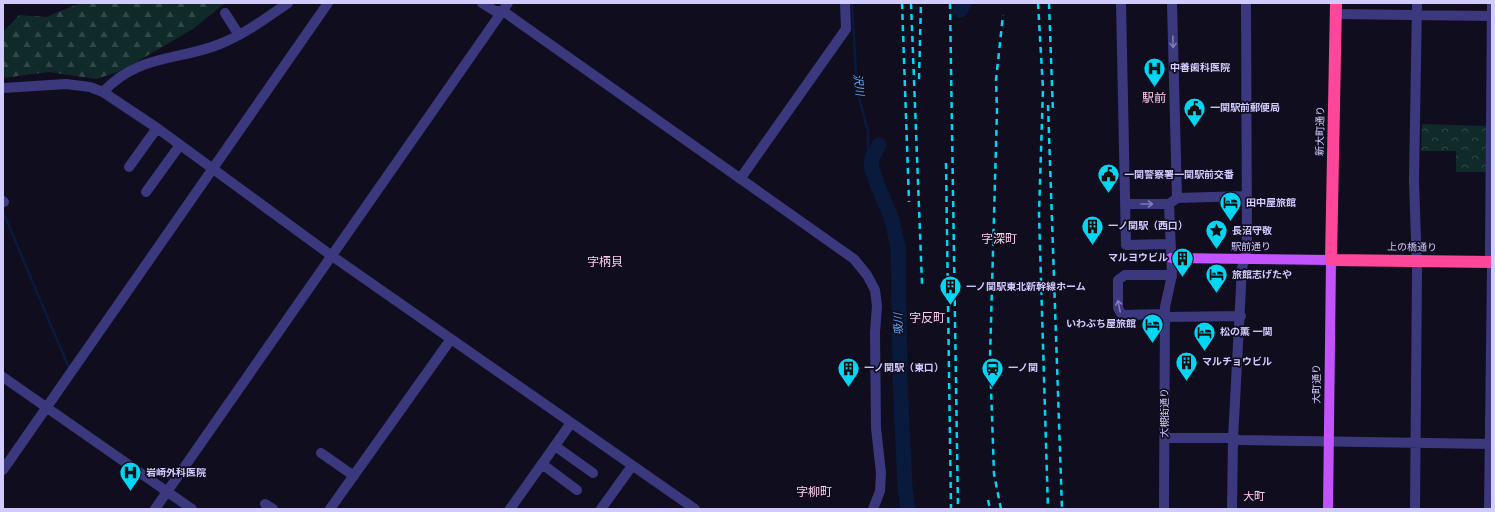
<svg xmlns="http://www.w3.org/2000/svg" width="1495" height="512" font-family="Overpass,'Noto Sans JP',sans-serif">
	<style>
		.forest { fill: url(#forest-firs) }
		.park { fill: url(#park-crowns) }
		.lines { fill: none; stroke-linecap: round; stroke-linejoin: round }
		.stream { stroke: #091a3c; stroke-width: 2.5 }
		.river { stroke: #091a3c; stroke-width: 15 }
		.minor { stroke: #3c387e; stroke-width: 10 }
		.major { stroke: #c253fe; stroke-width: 10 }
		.highway { stroke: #fe479b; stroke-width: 12 }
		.rail { stroke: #01d7f4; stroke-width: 2.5; stroke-dasharray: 6 5; stroke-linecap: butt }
		.oneway { stroke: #807ab8 }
		.labels { text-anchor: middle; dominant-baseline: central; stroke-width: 3.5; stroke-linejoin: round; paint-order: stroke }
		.poi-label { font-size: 10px; font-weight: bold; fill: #d2cbff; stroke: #100d1f; text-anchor: start }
		.street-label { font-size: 10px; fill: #d2cbff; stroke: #100d1f }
		.water-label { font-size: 11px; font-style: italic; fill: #5aaffe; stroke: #100d1f }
		.neighbourhood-label { font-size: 11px; fill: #ffcdec; stroke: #100d1f }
		.quarter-label { font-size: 12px; fill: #ffcdec; stroke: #100d1f }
	</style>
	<defs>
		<pattern id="forest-firs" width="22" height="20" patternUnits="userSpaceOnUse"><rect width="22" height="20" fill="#102929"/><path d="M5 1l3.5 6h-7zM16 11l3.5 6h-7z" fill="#324749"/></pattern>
		<pattern id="park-crowns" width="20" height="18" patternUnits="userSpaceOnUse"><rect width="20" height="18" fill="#102929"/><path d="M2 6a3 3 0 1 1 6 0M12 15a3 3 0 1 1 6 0" fill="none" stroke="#324749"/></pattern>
	</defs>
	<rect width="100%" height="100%" fill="#100d1f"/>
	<!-- forest -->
	<path class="forest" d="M 80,3 L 225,3 L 193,29 L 121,71 L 96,79 L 49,72 L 3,78 L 3,32 L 19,15 L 46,17 Z"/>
	<!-- park -->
	<path class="park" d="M 1422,124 L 1489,126 L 1488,172 L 1456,172 L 1456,151 L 1421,151 Z"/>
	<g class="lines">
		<!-- stream -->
		<path class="stream" d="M 852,3 L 857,91 L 868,131 L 868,148 L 871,166
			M 3,212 L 69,368"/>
		<!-- river -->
		<path class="river" d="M 960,10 L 964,3
			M 879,145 L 872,158 L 871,166 L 878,186 L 892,220 L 898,248 L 900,378 L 905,488 L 908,509"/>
		<!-- minor -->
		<path class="minor" d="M 482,3 L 495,11 L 503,11 L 854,259 L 867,275 L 875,290 L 877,306 L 875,332 L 876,428 L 881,473 L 880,491 L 873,509
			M 1121,3 L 1126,245 L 1170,244
			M 225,13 L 239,35
			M 1335,14 L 1492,16
			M 3,88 L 66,84 L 90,87 L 103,92 L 157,128 L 332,256 L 695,509
			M 103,92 C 138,54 178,61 220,44 C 245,34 266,18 288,3
			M 129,167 L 157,128
			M 740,179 L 846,29 L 845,3
			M 146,192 L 180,145
			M 1177,198 L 1246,196
			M 3,201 L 4,202
			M 1125,204 L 1169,204 L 1177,198 L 1172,3
			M 1165,314 L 1122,315 L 1118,308 L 1118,280 L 1125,275 L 1172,275
			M 1165,317 L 1241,316
			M 3,377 L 192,509
			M 1165,438 L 1227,438 L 1240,440 L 1492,444
			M 555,446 L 593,473
			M 321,453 L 354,476
			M 542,464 L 577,490
			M 3,470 L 328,3
			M 265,504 L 273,509
			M 155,509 L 508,3
			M 330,509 L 451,339
			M 510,509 L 571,423
			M 601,509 L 632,466
			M 1164,509 L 1165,307 L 1172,275 L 1169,204
			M 1232,509 L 1233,439 L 1242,268 L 1247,249 L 1246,3
			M 1415,509 L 1417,270 L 1414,180 L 1417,3
			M 1489,509 L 1492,269 L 1490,254 L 1492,3"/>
		<!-- major -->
		<path class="major" d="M 1171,258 L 1331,260 L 1328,509"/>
		<!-- highway -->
		<path class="highway" d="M 1336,3 L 1331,260 L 1492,262"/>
		<!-- rail -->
		<path class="rail" d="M 902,3 L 909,202
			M 911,3 L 922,284
			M 950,3 L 958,509
			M 1038,3 L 1043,89 L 1039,214 L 1048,509
			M 1049,3 L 1053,113
			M 919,79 L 921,3
			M 1048,105 L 1062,509
			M 946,163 L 951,509
			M 988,500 L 990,509
			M 1001,509 L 994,474 L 990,358 L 997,110 L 996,80 L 1003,15"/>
	</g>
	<!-- one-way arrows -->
	<defs><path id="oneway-shaft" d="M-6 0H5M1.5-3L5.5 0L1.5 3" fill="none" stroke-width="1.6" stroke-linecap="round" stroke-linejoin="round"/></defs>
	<g class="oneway">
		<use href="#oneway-shaft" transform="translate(1173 42) rotate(88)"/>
		<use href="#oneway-shaft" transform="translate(1147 204)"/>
		<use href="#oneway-shaft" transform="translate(1119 306) rotate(-101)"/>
	</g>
	<!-- icons -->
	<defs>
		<symbol id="hospital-pin" viewBox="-11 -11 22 30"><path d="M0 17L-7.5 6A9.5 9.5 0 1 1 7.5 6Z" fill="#01d7f4" stroke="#100d1f"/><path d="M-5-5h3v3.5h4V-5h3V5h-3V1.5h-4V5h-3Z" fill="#111"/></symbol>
		<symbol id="civic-pin" viewBox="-11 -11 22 30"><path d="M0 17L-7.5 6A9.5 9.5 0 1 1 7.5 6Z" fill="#01d7f4" stroke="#100d1f"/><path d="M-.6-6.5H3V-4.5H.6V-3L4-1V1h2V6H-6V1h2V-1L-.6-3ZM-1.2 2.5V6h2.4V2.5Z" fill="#111"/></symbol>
		<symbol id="hotel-pin" viewBox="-11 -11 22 30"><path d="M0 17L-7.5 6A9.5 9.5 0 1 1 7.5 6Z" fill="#01d7f4" stroke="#100d1f"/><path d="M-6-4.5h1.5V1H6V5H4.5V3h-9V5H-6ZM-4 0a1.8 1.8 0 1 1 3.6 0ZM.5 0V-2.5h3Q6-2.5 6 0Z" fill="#111"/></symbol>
		<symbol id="building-pin" viewBox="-11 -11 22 30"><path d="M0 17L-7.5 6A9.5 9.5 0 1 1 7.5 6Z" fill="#01d7f4" stroke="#100d1f"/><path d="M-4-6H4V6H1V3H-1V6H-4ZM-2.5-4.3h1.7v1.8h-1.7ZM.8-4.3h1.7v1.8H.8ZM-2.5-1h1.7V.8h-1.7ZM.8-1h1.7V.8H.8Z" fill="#111"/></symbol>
		<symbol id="sight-pin" viewBox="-11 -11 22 30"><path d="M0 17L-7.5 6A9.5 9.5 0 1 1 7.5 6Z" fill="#01d7f4" stroke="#100d1f"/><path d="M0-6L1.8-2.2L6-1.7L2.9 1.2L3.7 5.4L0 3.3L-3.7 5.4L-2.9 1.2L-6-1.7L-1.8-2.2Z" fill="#111"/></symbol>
		<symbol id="station-pin" viewBox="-11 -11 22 30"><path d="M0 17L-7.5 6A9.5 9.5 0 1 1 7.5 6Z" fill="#01d7f4" stroke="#100d1f"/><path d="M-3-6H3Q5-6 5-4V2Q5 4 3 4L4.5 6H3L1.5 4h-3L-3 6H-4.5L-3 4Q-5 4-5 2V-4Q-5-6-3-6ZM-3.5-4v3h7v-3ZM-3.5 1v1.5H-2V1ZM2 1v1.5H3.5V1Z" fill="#111"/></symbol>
	</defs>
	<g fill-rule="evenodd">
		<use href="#hospital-pin" x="1142" y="56" width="25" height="34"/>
		<use href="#civic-pin" x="1182" y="96" width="25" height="34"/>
		<use href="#civic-pin" x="1096" y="162" width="25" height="34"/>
		<use href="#hotel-pin" x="1218" y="190" width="25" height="34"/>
		<use href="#building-pin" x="1080" y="214" width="25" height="34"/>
		<use href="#sight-pin" x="1204" y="218" width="25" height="34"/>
		<use href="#building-pin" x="1170" y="246" width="25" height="34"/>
		<use href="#hotel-pin" x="1204" y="262" width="25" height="34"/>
		<use href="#building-pin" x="938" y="274" width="25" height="34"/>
		<use href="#hotel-pin" x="1140" y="312" width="25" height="34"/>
		<use href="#hotel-pin" x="1192" y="320" width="25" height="34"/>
		<use href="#building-pin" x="1174" y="350" width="25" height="34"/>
		<use href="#building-pin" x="836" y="356" width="25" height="34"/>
		<use href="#station-pin" x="980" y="356" width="25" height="34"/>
		<use href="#hospital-pin" x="118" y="460" width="25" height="34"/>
	</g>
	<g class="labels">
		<!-- poi labels -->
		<g class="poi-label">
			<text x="1170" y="68">中善歯科医院</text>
			<text x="1210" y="108">一関駅前郵便局</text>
			<text x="1124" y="175">一関警察署一関駅前交番</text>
			<text x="1246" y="203">田中屋旅館</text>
			<text x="1108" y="226">一ノ関駅（西口）</text>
			<text x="1232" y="231">長沼守敬</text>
			<text x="1168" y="258" text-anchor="end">マルヨウビル</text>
			<text x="1232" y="275">旅館志げたや</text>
			<text x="966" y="287">一ノ関駅東北新幹線ホーム</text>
			<text x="1136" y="324" text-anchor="end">いわぶち屋旅館</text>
			<text x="1220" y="332">松の薫 一関</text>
			<text x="1202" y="362">マルチョウビル</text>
			<text x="864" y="368">一ノ関駅（東口）</text>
			<text x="1008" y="368">一ノ関</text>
			<text x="146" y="473">岩崎外科医院</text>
		</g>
		<!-- street labels -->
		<g class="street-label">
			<text transform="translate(1321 131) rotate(-89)">新大町通り</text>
			<text x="1251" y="247">駅前通り</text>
			<text transform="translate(1412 248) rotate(1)">上の橋通り</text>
			<text transform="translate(1317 384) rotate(-90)">大町通り</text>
			<text transform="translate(1165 413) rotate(-90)">大槻街通り</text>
		</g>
		<!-- water labels -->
		<g class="water-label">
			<text transform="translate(858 85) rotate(83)">沢川</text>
			<text transform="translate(899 324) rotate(-91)">吸川</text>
		</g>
		<!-- neighbourhood labels -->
		<g class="neighbourhood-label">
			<text x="1254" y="497">大町</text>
		</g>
		<!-- quarter labels -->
		<g class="quarter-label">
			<text x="1154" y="99">駅前</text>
			<text x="999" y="240">字深町</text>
			<text x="605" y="263">字柄貝</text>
			<text x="927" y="319">字反町</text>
			<text x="814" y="493">字柳町</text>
		</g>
	</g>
	<!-- border -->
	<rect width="1495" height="512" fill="none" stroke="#d2cbff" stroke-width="8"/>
</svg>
